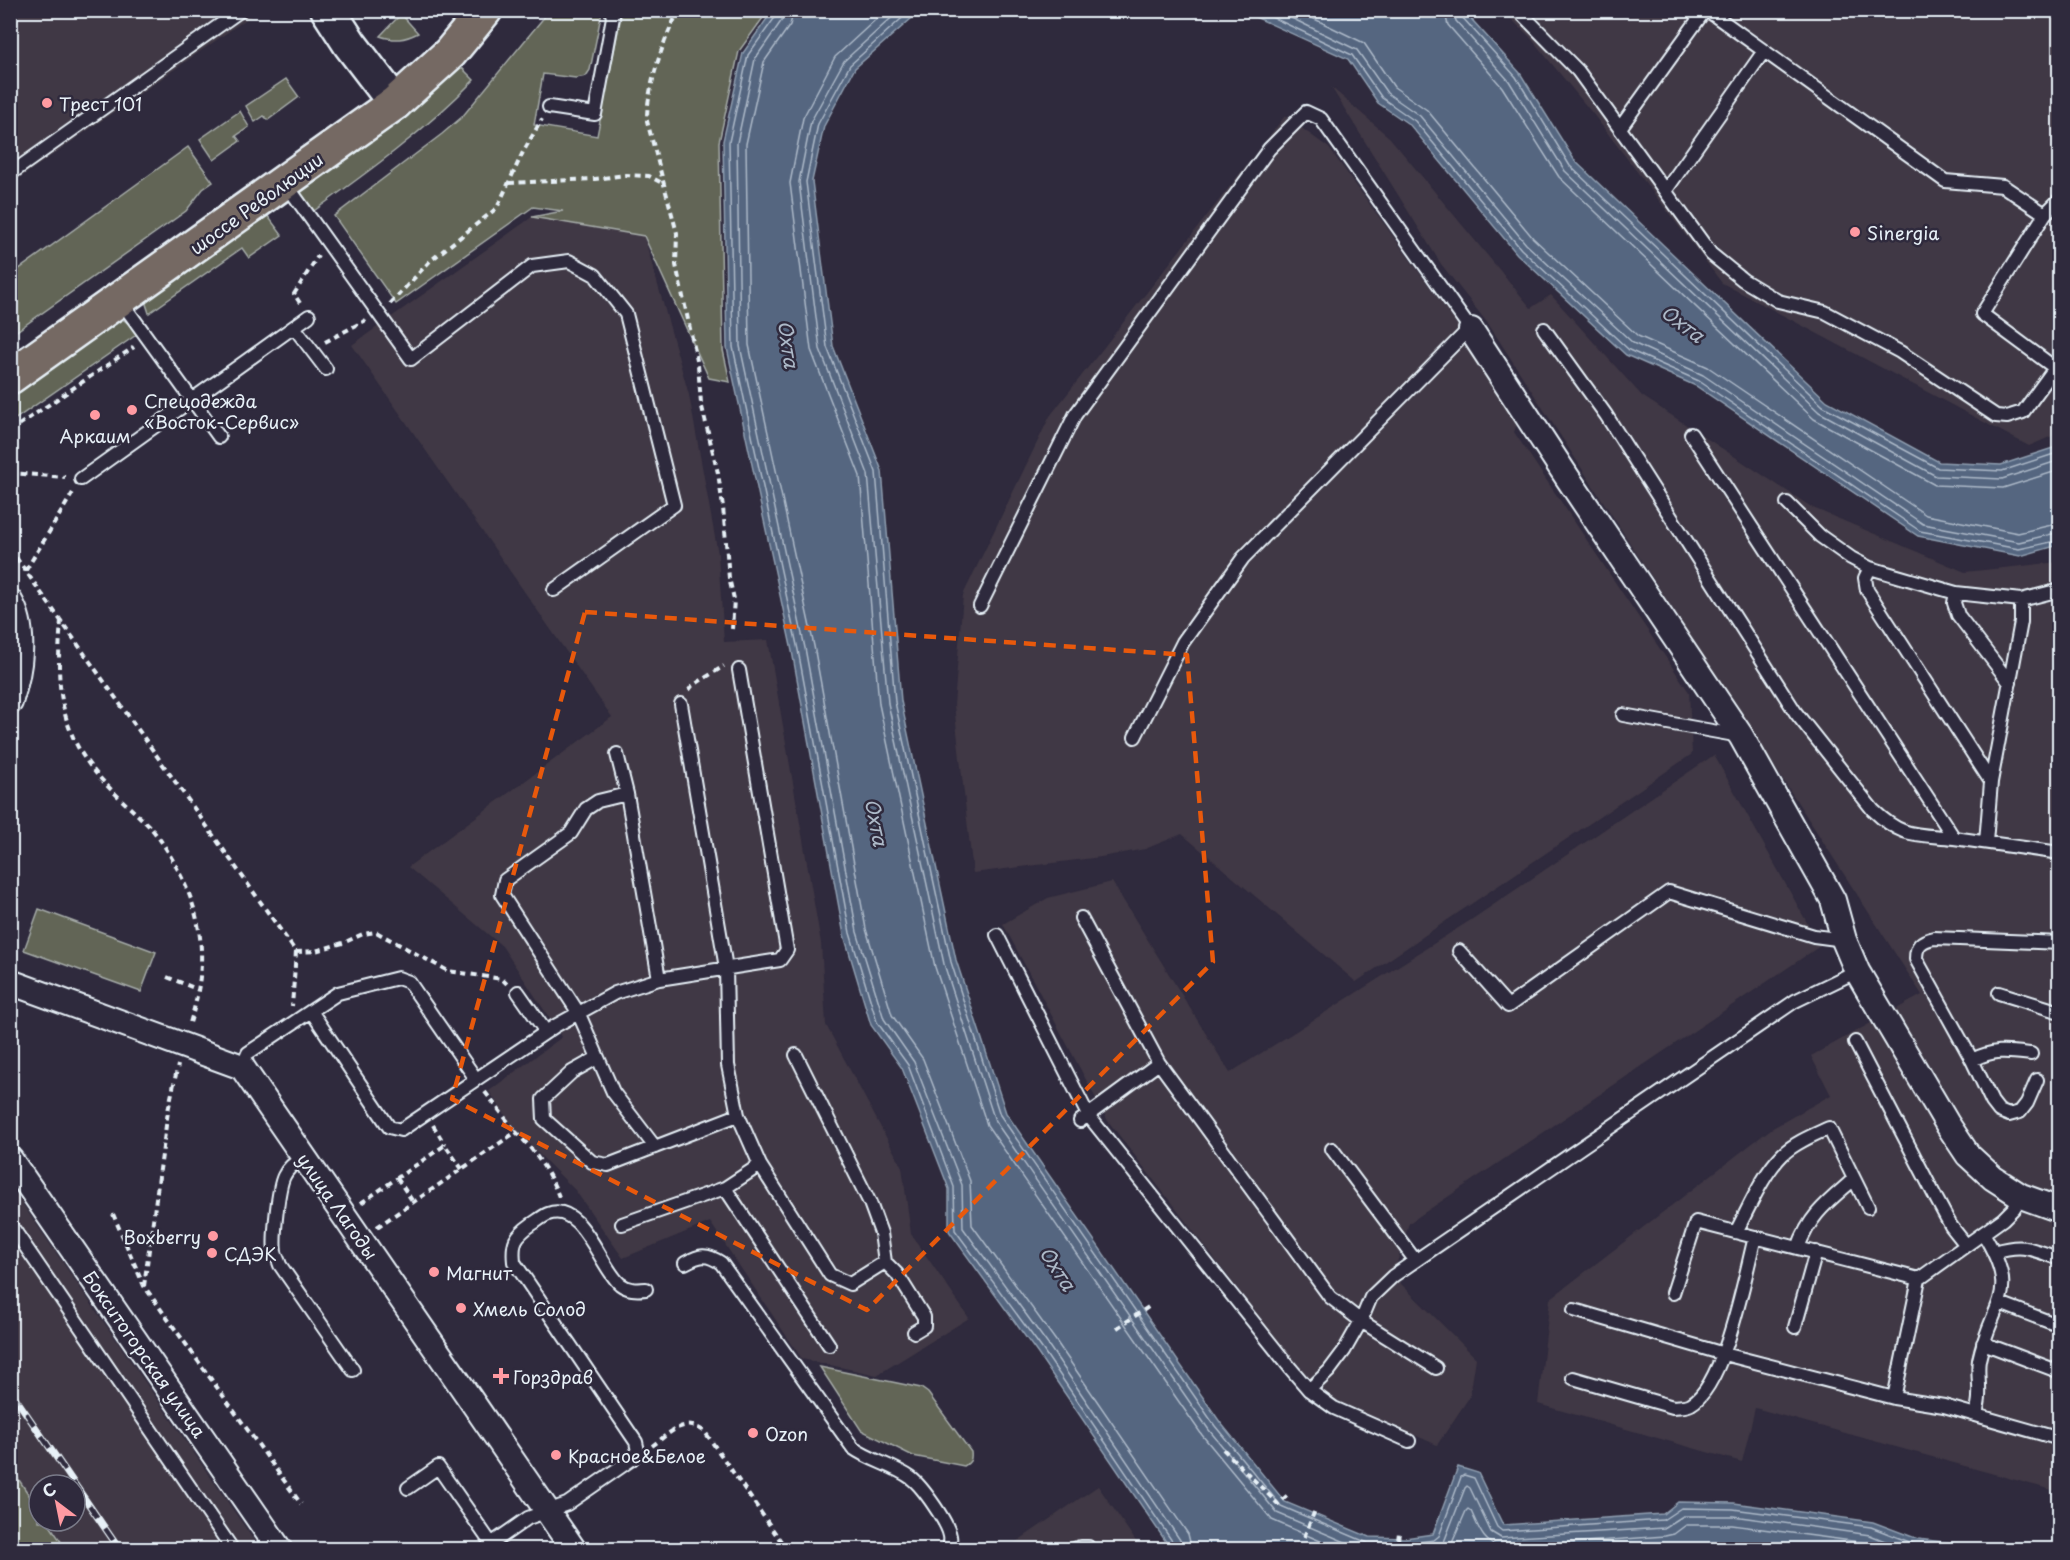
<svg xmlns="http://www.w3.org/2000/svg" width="2070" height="1560" font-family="'Playpen Sans',sans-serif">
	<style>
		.built { fill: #403844 }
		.green { fill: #626557; stroke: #a5aba8; stroke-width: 1.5 }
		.water { fill: #546680; stroke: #8f9eb0; stroke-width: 1.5 }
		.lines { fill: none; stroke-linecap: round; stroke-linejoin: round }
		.shore { stroke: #adb9c8; stroke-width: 1.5 }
		.lane-casing { stroke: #e8f1f8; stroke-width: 16 }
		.street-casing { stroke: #e8f1f8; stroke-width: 28 }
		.secondary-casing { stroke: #e8f1f8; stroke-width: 38 }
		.primary-casing { stroke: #e8f1f8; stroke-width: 38 }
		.path { stroke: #e8f1f8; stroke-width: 4; stroke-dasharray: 6 4.5; stroke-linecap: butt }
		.lane { stroke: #2f2a3d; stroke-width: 12 }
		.street { stroke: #2f2a3d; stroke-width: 24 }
		.secondary { stroke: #2f2a3d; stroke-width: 33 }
		.primary { stroke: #756964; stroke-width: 33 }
		.rail-casing { stroke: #e8f1f8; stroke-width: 7 }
		.rail { stroke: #2f2a3d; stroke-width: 4.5; stroke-dasharray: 14; stroke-linecap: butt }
		.marked { fill: none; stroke: #e8590c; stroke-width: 4.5; stroke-dasharray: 12 8; stroke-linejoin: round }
		.poi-dot { fill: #ff9aa2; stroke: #2f2a3d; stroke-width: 2 }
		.labels { text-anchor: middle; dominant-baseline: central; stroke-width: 5; stroke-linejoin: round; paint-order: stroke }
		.poi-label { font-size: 18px; fill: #e8f1f8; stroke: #2f2a3d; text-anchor: start }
		.street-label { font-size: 18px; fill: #e8f1f8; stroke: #2f2a3d }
		.water-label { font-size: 20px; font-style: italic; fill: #adb9c8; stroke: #2f2a3d }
	</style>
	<rect width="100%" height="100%" fill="#2f2a3d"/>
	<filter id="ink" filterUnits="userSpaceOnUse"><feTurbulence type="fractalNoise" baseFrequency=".0167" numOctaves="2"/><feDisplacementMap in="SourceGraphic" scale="12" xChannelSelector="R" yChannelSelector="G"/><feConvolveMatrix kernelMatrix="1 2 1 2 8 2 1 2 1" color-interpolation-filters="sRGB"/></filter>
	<g filter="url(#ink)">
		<!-- built -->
		<path class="built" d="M 11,11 L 258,11 L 11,184 Z
			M 1503,11 L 2059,11 L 2059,433 L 2029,446 L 1722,283 L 1593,114 L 1529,36 Z
			M 1331,87 L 1390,138 L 1531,308 L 1551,295 L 1642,396 L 1813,508 L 1965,572 L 2059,562 L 2060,1191 L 2054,1190 L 2044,1219 L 2059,1225 L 2059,1492 L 1755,1408 L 1742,1462 L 1538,1404 L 1550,1299 L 1771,1129 L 1831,1095 L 1811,1056 L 1922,995 L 1489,325 L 1441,264 Z
			M 1285,116 L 1329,148 L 1464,334 L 1519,419 L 1514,432 L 1689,692 L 1692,754 L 1356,982 L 1182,834 L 1145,849 L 1101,857 L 973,873 L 954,705 L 963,595 L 1050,416 Z
			M 532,217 L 644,236 L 689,395 L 718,554 L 724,642 L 768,640 L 821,943 L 826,1025 L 902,1167 L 911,1234 L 969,1318 L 877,1375 L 802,1359 L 710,1222 L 623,1258 L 575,1190 L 516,1131 L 489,1091 L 562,1037 L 502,946 L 408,867 L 612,717 L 352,345 Z
			M 1714,755 L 1820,946 L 1409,1223 L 1393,1276 L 1476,1358 L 1470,1396 L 1437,1445 L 1334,1399 L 1302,1372 L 1108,1121 L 1003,924 L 1048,898 L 1112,882 L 1230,1073 L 1474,918 Z
			M 10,1186 L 260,1549 L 66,1549 L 47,1521 L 75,1521 L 75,1485 L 39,1485 L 39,1510 L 11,1468 Z
			M 1098,1486 L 1141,1549 L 1011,1550 L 1009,1547 Z"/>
		<!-- green -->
		<path class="green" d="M 550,10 L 602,11 L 590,70 L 586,76 L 576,78 L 543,74 L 534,125 L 597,136 L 622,11 L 768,11 L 739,51 L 719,142 L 723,350 L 730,382 L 709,378 L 644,236 L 532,217 L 563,211 L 533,207 L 396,304 L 334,216 L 442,134 L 462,117 Z
			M 401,14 L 418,33 C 404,40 395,41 380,36 Z
			M 457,63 L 474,80 C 425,131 368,172 311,213 L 294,190 Z
			M 286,79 L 299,97 L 268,120 L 264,116 L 255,122 L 246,106 Z
			M 240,111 L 249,127 L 236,136 L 240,141 L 214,160 L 200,139 Z
			M 188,147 L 213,182 L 203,189 L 186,211 L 11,335 L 11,275 Z
			M 264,211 L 282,235 L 249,258 L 242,248 L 149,313 L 146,304 L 147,296 Z
			M 114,320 L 124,320 L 139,333 L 11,422 L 10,390 Z
			M 39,909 L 156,952 L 141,992 L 24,950 Z
			M 820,1367 L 921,1388 L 928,1393 L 971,1452 C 972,1460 970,1463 964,1466 L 913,1456 L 861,1430 Z
			M 11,1468 L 39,1510 L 39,1521 L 47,1521 L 66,1549 L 11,1549 Z"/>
		<!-- water -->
		<path class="water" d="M 773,10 L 920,11 L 855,68 L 824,126 L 812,181 L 833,346 L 882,471 L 901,701 L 956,960 L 1006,1113 L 1220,1422 L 1285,1502 L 1369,1537 L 1405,1538 L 1433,1534 L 1458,1467 L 1478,1473 L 1503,1525 L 1663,1514 L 1678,1502 L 1734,1503 L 1873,1522 L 1918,1539 L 1976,1546 L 1982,1549 L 1171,1549 L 1038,1354 L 949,1231 L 949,1189 L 902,1068 L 871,1025 L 844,935 L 792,651 L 727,348 L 723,141 L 743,53 Z
			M 1242,11 L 1464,11 L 1520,73 L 1575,161 L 1827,401 L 1939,462 L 2001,465 L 2059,446 L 2059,545 L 2020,556 L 1918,536 L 1696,386 L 1626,355 L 1517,254 L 1410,125 L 1378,103 L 1348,59 Z"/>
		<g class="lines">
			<!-- shore -->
			<path class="shore" d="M 777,10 L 776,16 L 748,55 L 729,142 L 733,347 L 798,650 L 850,933 L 877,1022 L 908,1065 L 954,1187 L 955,1230 L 1043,1350 L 1174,1544 L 1175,1550
				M 785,10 L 782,20 L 755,59 L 737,143 L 740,346 L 805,648 L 857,932 L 884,1019 L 914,1062 L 962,1185 L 963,1228 L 1049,1346 L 1180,1540 L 1183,1550
				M 794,10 L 790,25 L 764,62 L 746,144 L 749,345 L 814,646 L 866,929 L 892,1015 L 923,1059 L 970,1181 L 972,1225 L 1056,1341 L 1188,1534 L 1192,1550
				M 886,10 L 835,57 L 803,118 L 790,183 L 811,350 L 860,476 L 879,704 L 935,967 L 987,1125 L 1202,1435 L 1272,1520 L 1341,1550
				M 900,10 L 844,61 L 811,121 L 799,182 L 820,349 L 868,474 L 888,703 L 944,964 L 995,1121 L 1209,1430 L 1277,1513 L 1364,1550
				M 911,10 L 850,65 L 818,124 L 806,182 L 827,347 L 876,472 L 895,702 L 951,962 L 1000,1115 L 1215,1426 L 1281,1506 L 1368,1543 L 1406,1544 L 1434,1540 L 1439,1536 L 1461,1477 L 1464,1475 L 1474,1478 L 1497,1527 L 1502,1531 L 1663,1520 L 1681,1508 L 1733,1509 L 1871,1527 L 1917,1545 L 1955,1550
				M 1257,10 L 1352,55 L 1382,98 L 1415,121 L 1521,249 L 1629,350 L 1699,381 L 1920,531 L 2019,549 L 2060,540
				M 1275,10 L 1357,50 L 1387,93 L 1420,116 L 1526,244 L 1633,343 L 1703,375 L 1923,524 L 2019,542 L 2060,532
				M 1296,10 L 1364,43 L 1394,87 L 1427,110 L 1533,238 L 1638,336 L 1708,367 L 1926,515 L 2018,533 L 2060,523
				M 1444,10 L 1448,25 L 1502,87 L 1559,177 L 1814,419 L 1935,485 L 2003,488 L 2060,470
				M 1453,10 L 1456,21 L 1509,81 L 1565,171 L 1819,412 L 1936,476 L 2002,479 L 2060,460
				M 1460,10 L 1462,17 L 1516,77 L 1570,166 L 1823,406 L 1938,468 L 2002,471 L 2060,452
				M 1423,1550 L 1437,1547 L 1444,1542 L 1465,1488 L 1467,1486 L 1470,1488 L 1491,1532 L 1501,1538 L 1664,1528 L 1683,1516 L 1733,1516 L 1870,1535 L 1907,1550
				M 1449,1550 L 1466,1511 L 1468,1509 L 1471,1511 C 1478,1526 1483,1544 1502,1548 L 1665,1536 L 1674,1534 L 1686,1525 L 1732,1525 L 1867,1543 L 1883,1550"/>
			<defs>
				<path id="lane" d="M 1518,10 L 1578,71 L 1711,254 L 1743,280 L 1778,301 L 1825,312 L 1900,352 L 1996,416 L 2007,417 L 2023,412 L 2055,368 L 1982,314 L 2045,214 L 2060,199
					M 1707,10 L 1945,181 L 2003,186 L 2045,214
					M 549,107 L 595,114 L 613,17 L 611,10
					M 1620,128 L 1705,10
					M 10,174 L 241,10
					M 286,184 L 411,359 L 532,266 L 569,261 L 595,275 L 626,314 L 674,505 L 554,590
					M 1666,190 L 1764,51
					M 120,300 L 219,437
					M 294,327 L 326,369
					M 1544,329 L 1606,415 L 1796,713 L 1873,810 C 1902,838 1915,834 1954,838
					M 1691,434 L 1954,838 L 2060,853
					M 81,479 L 309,316
					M 1787,503 L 1820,536 L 1851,558 L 1870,568 L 1956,593 L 2021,600 L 2060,590
					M 1870,568 L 1865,578 L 1867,590 L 1991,782
					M 1956,593 L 1954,603 L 1958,615 L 2010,683
					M 980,606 L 1075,415 L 1269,149 L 1306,112 L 1321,119 L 1471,330 L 1464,334 L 1243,558 L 1183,642 L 1135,737
					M 681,704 L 726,968 L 728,1065 L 738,1115 L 760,1165 L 830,1275 L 850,1284 L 885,1262
					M 1623,715 L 1740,736
					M 617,754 L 627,794 L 659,979
					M 627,794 L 598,801 L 586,809 L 571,833 L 505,880 L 502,895 L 578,1012 L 613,1092 L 655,1147
					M 1986,842 L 1991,782 L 2021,622 L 2021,600
					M 1081,918 L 1159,1063 L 1330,1297 L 1361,1321 L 1436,1368
					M 997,935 L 1088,1115 L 1291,1369 L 1309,1390 L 1334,1408 L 1409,1441
					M 1459,951 L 1508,1006 L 1669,892 L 1814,936 L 1844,940
					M 518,992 L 546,1032
					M 1999,993 L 2060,1012
					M 311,1011 L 389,1127 L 401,1130 L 555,1026 L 615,993 L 659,979 L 780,960 L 787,950 L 739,670
					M 1855,1042 L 1937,1200 L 1951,1226 L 1966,1245
					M 796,1055 L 870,1203 L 881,1233 L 885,1262 L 897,1274 L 924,1317 L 924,1326 L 914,1332
					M 597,1058 L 572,1072 L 543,1099 L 544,1119 L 592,1162 L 608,1165 L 738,1115
					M 1972,1060 C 1995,1049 2006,1051 2031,1054
					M 242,1067 L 248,1053 L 338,993 L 398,978 L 409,982 L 476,1079
					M 2037,1080 L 2027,1103 L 2020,1112 L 2009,1115 L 1999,1111 L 1992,1102 L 1972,1060 L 1916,959 C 1916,945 1921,941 1934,938 L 2060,943
					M 1080,1121 L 1159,1063
					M 1332,1149 L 1415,1260
					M 304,1156 C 296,1162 288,1167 284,1176 C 278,1188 273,1238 275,1252 C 276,1256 279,1261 280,1265 L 353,1370
					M 725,1188 L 829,1345
					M 10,1224 L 233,1550
					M 622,1224 L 725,1188 L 760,1165
					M 1736,1232 C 1750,1206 1762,1175 1783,1154 C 1796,1142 1814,1135 1829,1128 L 1868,1207
					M 1798,1248 C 1810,1214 1828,1202 1854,1179
					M 1994,1252 C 2024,1243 2031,1249 2060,1259
					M 685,1263 C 700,1255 706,1253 721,1263 L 853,1448 C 871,1461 893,1465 911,1478 C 922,1486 948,1523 950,1536 C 951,1541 950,1545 948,1550
					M 1673,1293 L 1696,1222 L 1919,1279
					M 2000,1303 L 2060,1326
					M 1574,1310 L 1724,1354 L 1894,1398 L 1944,1406 L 2060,1439
					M 1795,1327 L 1816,1252
					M 1983,1343 L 2060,1372
					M 1573,1378 L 1673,1407 C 1679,1406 1686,1407 1691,1404 C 1725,1385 1745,1275 1755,1237
					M 1309,1390 L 1329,1371 L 1344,1351 L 1361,1321 L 1371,1297 L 1393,1276 L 1795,1001 L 1857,971
					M 1894,1398 L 1919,1279 L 2003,1219 L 2014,1208 L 2021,1196
					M 1976,1415 C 1977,1409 1979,1403 1979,1397 C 1980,1384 1977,1372 1979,1360 C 1992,1299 2022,1297 1983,1233
					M 408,1488 L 438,1467 L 495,1549
					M 491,1544 L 528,1518 L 567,1504 L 632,1459 L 638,1451 L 636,1442 L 514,1262 C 512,1242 515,1236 532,1224 C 537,1221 543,1216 548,1214 C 582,1201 600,1267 620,1284 C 628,1290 636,1290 646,1289
					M 1072,1550 L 1080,1547 L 1088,1547 L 1089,1550"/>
				<path id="street" d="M 1471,330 L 1567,477 L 1741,736 L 1833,900 L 1844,940 L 1857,971 L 1948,1125 L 1968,1155 L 1993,1178 L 2021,1196 L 2060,1210
					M 10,601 C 27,630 20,672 10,702
					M 10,982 L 242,1067 L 574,1550
					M 10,1159 L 280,1550"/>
				<path id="secondary" d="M 328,10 L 350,44 L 395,103"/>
				<path id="primary" d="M 10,377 L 395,103 L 450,53 L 485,10"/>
			</defs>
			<!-- lane casing -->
			<use href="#lane" class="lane-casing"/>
			<!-- street casing -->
			<use href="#street" class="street-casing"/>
			<!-- secondary casing -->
			<use href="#secondary" class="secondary-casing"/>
			<!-- primary casing -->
			<use href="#primary" class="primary-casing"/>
			<!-- path -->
			<path class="path" d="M 680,10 C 664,34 646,93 647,121 L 677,233 L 676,265 L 698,365 L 701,403 L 718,473 L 723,507 L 729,578 L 734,599 L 732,629
				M 509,183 L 595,179 L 626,175 L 649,176 L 662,183
				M 300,303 L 294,294 L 318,256
				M 390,304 L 430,261 L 497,208 L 523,152 L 542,119
				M 325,342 L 366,320
				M 10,431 L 134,347
				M 10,473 L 65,477
				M 10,549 L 296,952 L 292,1006
				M 26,570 L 74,491
				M 61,620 C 58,661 56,698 73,737 C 89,774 121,798 149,826 C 161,839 171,856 179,872 C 206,924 207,970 189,1026
				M 689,690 L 692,686 L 724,666
				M 10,922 L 17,925
				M 296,952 L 315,951 L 343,943 L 363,934 L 376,932 L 448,971 L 502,979 L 507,984
				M 167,977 L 199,990
				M 485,1092 L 516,1132
				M 433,1125 L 445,1145
				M 397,1178 L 413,1202
				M 361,1203 L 445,1145 L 462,1169
				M 113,1214 L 144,1286 L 301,1504
				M 377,1227 L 516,1132 C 534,1150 550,1173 559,1197
				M 144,1286 L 168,1111 L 178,1065
				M 1117,1328 L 1150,1306
				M 652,1446 C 670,1433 684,1416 705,1432 L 787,1550
				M 1223,1449 L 1278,1504 L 1289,1494
				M 1304,1537 L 1316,1508
				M 1397,1550 L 1399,1532"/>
			<!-- lane -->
			<use href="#lane" class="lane"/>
			<!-- street -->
			<use href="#street" class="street"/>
			<!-- secondary -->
			<use href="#secondary" class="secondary"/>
			<!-- primary -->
			<use href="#primary" class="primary"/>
			<defs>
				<path id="rail" d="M 10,1390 L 120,1550"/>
			</defs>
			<!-- rail casing -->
			<use href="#rail" class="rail-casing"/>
			<!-- rail -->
			<use href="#rail" class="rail"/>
		</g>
	</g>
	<!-- marked area -->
	<path class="marked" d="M 585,612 L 1187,655 L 1213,962 L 867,1310 L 452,1099 Z"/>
	<!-- markers -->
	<g class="poi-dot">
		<circle cx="47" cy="103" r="6"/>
		<circle cx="1855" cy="232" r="6"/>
		<circle cx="132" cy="410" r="6"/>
		<circle cx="95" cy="415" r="6"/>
		<circle cx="213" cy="1236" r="6"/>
		<circle cx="212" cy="1253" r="6"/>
		<circle cx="434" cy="1272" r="6"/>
		<circle cx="461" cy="1308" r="6"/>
		<path d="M498 1367h6v6h6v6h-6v6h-6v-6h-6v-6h6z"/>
		<circle cx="753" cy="1433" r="6"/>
		<circle cx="556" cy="1455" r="6"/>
	</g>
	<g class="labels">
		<!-- poi labels -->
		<g class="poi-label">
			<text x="59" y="103">Трест 101</text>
			<text x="1867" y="232">Sinergia</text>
			<text x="144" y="400">Спецодежда<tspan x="144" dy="21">«Восток-Сервис»</tspan></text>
			<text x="95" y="435" text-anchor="middle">Аркаим</text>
			<text x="201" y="1236" text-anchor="end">Boxberry</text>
			<text x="224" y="1253">СДЭК</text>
			<text x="446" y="1272">Магнит</text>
			<text x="473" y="1308">Хмель Солод</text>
			<text x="513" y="1376">Горздрав</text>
			<text x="765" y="1433">Ozon</text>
			<text x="568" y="1455">Красное&amp;Белое</text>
		</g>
		<!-- street labels -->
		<g class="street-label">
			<text transform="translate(256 203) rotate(-36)">шоссе Революции</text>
			<text transform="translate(338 1206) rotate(55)">улица Лагоды</text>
			<text transform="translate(145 1354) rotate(55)">Бокситогорская улица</text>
		</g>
		<!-- water labels -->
		<g class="water-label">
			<text transform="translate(1683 323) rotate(37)">Охта</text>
			<text transform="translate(789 344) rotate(82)">Охта</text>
			<text transform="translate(877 822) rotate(79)">Охта</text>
			<text transform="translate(1058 1268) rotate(57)">Охта</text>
		</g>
	</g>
	<!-- margin -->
	<rect width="2070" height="1560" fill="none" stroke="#2f2a3d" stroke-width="36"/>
	<rect x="18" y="18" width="2034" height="1524" fill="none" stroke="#e8f1f8" stroke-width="2" filter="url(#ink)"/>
	<!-- north arrow -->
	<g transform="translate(57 1503) rotate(328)"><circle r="28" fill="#2f2a3d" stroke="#797a88" stroke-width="1.5"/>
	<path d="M0-4.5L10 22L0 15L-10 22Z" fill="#ff9aa2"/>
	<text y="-9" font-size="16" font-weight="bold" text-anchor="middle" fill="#e8f1f8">С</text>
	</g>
</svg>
